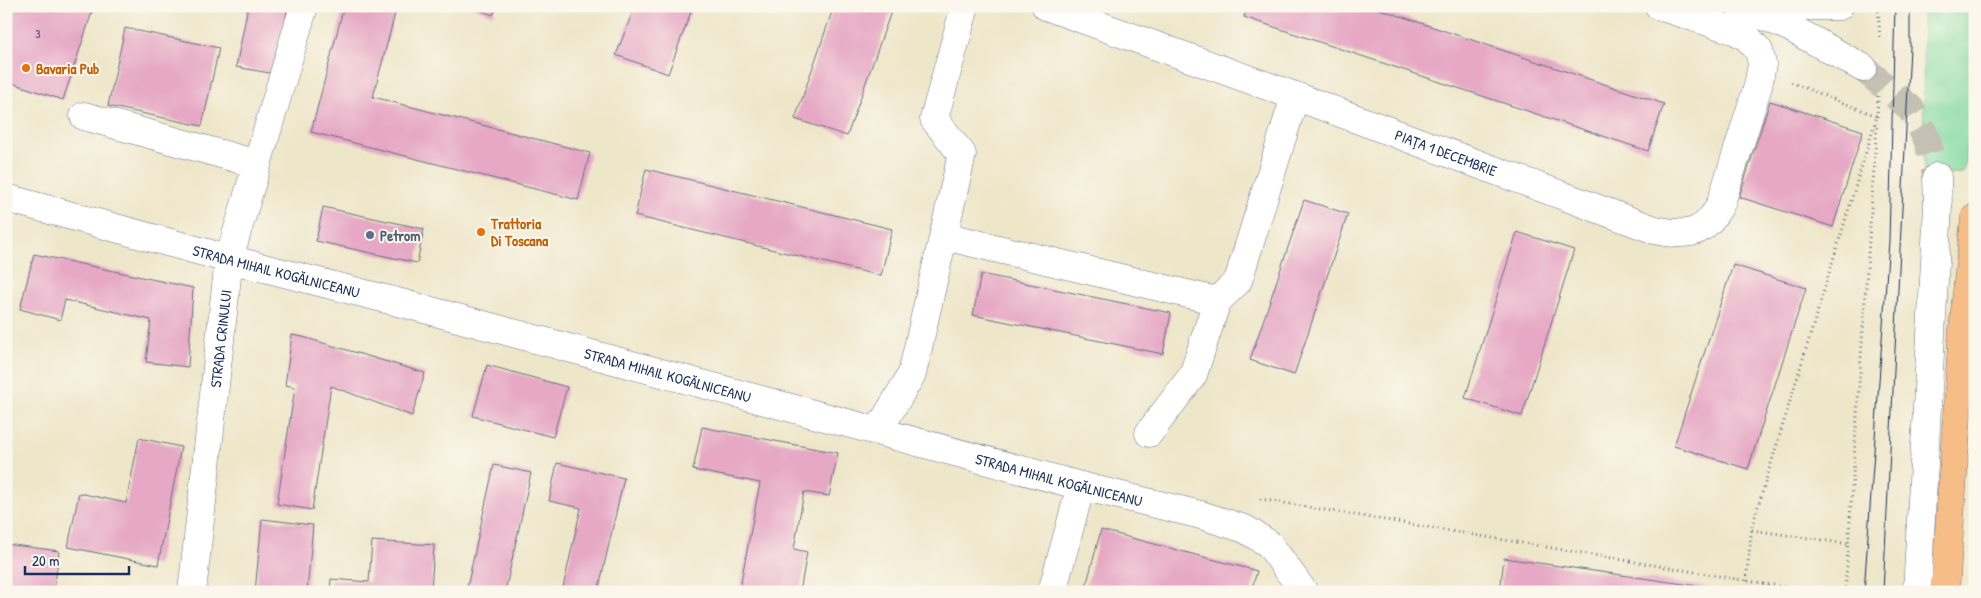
<svg xmlns="http://www.w3.org/2000/svg" width="1981" height="598" font-family="'Patrick Hand',sans-serif">
	<style>
		.green { fill: #80d99f; stroke: #4e847e }
		.building { fill: #e6a8c5 }
		.lines { fill: none; stroke-linecap: round; stroke-linejoin: round }
		.minor-tunnel { stroke: #c4c1b4; stroke-width: 28; stroke-dasharray: 28 14; stroke-linecap: butt }
		.minor-casing { stroke: #656f83; stroke-width: 29 }
		.major-casing { stroke: #656f83; stroke-width: 29 }
		.path { stroke: #656f83; stroke-width: 3; stroke-dasharray: 1 4; stroke-linecap: butt }
		.minor { stroke: #fff; stroke-width: 28 }
		.major { stroke: #f6be86; stroke-width: 28 }
		.tram { stroke: #1b2f5e; stroke-width: 1 }
		.food-dot { fill: #e8710a; stroke: #fbf7ec; stroke-width: 2 }
		.service-dot { fill: #5c6f8a; stroke: #fbf7ec; stroke-width: 2 }
		.labels { text-anchor: middle; dominant-baseline: central; stroke-width: 4; stroke-linejoin: round; paint-order: stroke }
		.number-label { font-size: 12px; fill: #4e4d78 }
		.food-label { font-size: 15px; font-weight: bold; fill: #c56008; stroke: #fbf7ec; text-anchor: start }
		.street-label { font-size: 15px; fill: #1b2f5e; stroke: #fbf7ec }
		.service-label { font-size: 15px; font-weight: bold; fill: #4e5e75; stroke: #fbf7ec; text-anchor: start }
	</style>
	<rect width="100%" height="100%" fill="#fbf7ec"/>
	<filter id="ink" filterUnits="userSpaceOnUse"><feTurbulence type="fractalNoise" baseFrequency=".02" numOctaves="2"/><feDisplacementMap in="SourceGraphic" scale="10" xChannelSelector="R" yChannelSelector="G"/><feConvolveMatrix kernelMatrix="1 2 1 2 8 2 1 2 1" color-interpolation-filters="sRGB"/></filter>
	<filter id="wash" filterUnits="userSpaceOnUse"><feTurbulence type="fractalNoise" baseFrequency=".0096" numOctaves="4" result="noise"/><feDisplacementMap in="SourceGraphic" scale="20" xChannelSelector="R" yChannelSelector="G"/><feGaussianBlur stdDeviation="1.12" result="paint"/><feColorMatrix in="noise" values="0 0 0 0 0 0 0 0 0 0 0 0 0 0 0 0 0 1.4 0 .05"/><feComposite in="paint" operator="in"/></filter>
	<g filter="url(#wash)">
		<rect width="100%" height="100%" fill="#eee6c9"/>
		<!-- green -->
		<path class="green" d="M 1923,6 L 1975,6 L 1975,100 L 1963,173 L 1924,175 Z"/>
		<g id="blocks">
			<!-- building -->
			<path class="building" d="M 6,6 L 94,6 L 63,100 L 6,81 Z
				M 248,6 L 288,6 L 275,74 L 236,67 Z
				M 344,6 L 397,6 L 373,97 L 590,153 L 578,200 L 311,132 Z
				M 469,6 L 497,6 L 493,15 Z
				M 635,6 L 693,6 L 668,74 L 616,55 Z
				M 834,6 L 893,6 L 847,136 L 795,119 Z
				M 1248,6 L 1370,6 L 1664,104 L 1648,151 L 1244,17 Z
				M 125,28 L 219,48 L 202,126 L 108,106 Z
				M 1770,101 L 1863,131 L 1833,227 L 1739,197 Z
				M 646,169 L 892,229 L 881,276 L 635,216 Z
				M 1304,200 L 1348,214 L 1294,375 L 1250,360 Z
				M 323,207 L 424,229 L 417,263 L 316,241 Z
				M 1517,232 L 1574,250 L 1522,416 L 1465,398 Z
				M 34,254 L 193,288 L 188,367 L 146,362 L 151,320 L 65,300 L 60,320 L 20,309 Z
				M 1733,265 L 1806,288 L 1748,469 L 1674,446 Z
				M 981,274 L 1171,313 L 1163,354 L 973,315 Z
				M 292,335 L 303,337 L 425,373 L 412,416 L 331,386 L 312,510 L 277,504 L 295,387 L 285,385 Z
				M 487,365 L 567,387 L 553,437 L 473,416 Z
				M 702,427 L 838,453 L 829,496 L 804,492 L 794,549 L 807,552 L 800,592 L 739,592 L 760,483 L 693,470 Z
				M 139,438 L 181,447 L 158,565 L 68,547 L 79,493 L 126,503 Z
				M 557,463 L 624,478 L 598,592 L 562,592 L 581,508 L 549,501 Z
				M 494,465 L 531,473 L 505,592 L 466,592 Z
				M 262,519 L 313,525 L 307,592 L 255,592 Z
				M 1101,530 L 1257,571 L 1251,592 L 1091,592 L 1085,590 Z
				M 372,541 L 434,545 L 431,592 L 330,592 L 331,579 L 369,582 Z
				M 6,544 L 59,551 L 54,592 L 6,592 Z
				M 1504,558 L 1732,591 L 1732,592 L 1500,592 Z"/>
		</g>
	</g>
	<g filter="url(#ink)">
		<use href="#blocks" fill-opacity="0" stroke="#656f83" stroke-width="1"/>
		<g class="lines">
			<!-- minor-tunnel -->
			<path class="minor-tunnel" d="M 1863,68 L 1911,109 L 1927,139 L 1937,177"/>
			<defs>
				<g id="minor">
					<path id="s1" d="M 1046,6 L 1295,96 L 1655,230 C 1688,237 1705,235 1721,203 L 1758,86 L 1762,64 L 1759,51 L 1748,38 L 1736,31 L 1659,6"/>
					<path d="M 1740,6 L 1791,28 L 1863,68"/>
					<path d="M 1780,6 L 1839,6"/>
					<path d="M 84,116 L 257,164"/>
					<path id="s2" d="M 6,198 L 229,259 L 413,306 L 1081,486 L 1201,515 L 1245,529 L 1269,544 L 1304,592"/>
					<path d="M 944,236 L 1217,301"/>
					<path d="M 878,431 L 912,374 L 962,154 L 934,119 L 965,6"/>
					<path d="M 1149,433 L 1193,375 L 1217,301 L 1238,281 L 1295,96"/>
					<path id="s3" d="M 192,592 L 229,259 L 304,6"/>
					<path d="M 1052,592 L 1081,486"/>
					<path d="M 1917,592 L 1938,206 L 1937,177"/>
				</g>
				<path id="major" d="M 1945,592 L 1963,329 L 1975,218"/>
			</defs>
			<!-- minor casing -->
			<use href="#minor" class="minor-casing"/>
			<!-- major casing -->
			<use href="#major" class="major-casing"/>
			<!-- path -->
			<path class="path" d="M 1878,6 L 1880,40
				M 1877,117 L 1878,96
				M 1260,499 L 1814,592
				M 1752,530 L 1849,544
				M 1746,581 L 1752,526 L 1877,116 L 1790,82
				M 1845,592 L 1877,123"/>
			<!-- minor -->
			<use href="#minor" class="minor"/>
			<!-- major -->
			<use href="#major" class="major"/>
			<!-- tram -->
			<path class="tram" d="M 1864,592 L 1889,241 L 1895,6
				M 1883,592 L 1910,47 L 1910,6"/>
		</g>
	</g>
	<!-- markers -->
	<g class="food-dot">
		<circle cx="26" cy="68" r="5"/>
		<circle cx="481" cy="232" r="5"/>
	</g>
	<circle class="service-dot" cx="370" cy="235" r="5"/>
	<g class="labels">
		<!-- number labels -->
		<g class="number-label">
			<text x="38" y="33">3</text>
		</g>
		<!-- food labels -->
		<g class="food-label">
			<text x="36" y="68">Bavaria Pub</text>
			<text x="491" y="223">Trattoria<tspan x="491" dy="17">Di Toscana</tspan></text>
		</g>
		<!-- street labels -->
		<g class="street-label">
			<text stroke="none"><textPath href="#s1" startOffset="426">PIAȚA 1 DECEMBRIE</textPath></text>
			<text stroke="none"><textPath href="#s2" startOffset="280">STRADA MIHAIL KOGĂLNICEANU</textPath></text>
			<text stroke="none"><textPath href="#s3" startOffset="255">STRADA CRINULUI</textPath></text>
			<text stroke="none"><textPath href="#s2" startOffset="685">STRADA MIHAIL KOGĂLNICEANU</textPath></text>
			<text stroke="none"><textPath href="#s2" startOffset="1090">STRADA MIHAIL KOGĂLNICEANU</textPath></text>
		</g>
		<!-- service labels -->
		<g class="service-label">
			<text x="380" y="235">Petrom</text>
		</g>
	</g>
	<!-- margin -->
	<rect width="1981" height="598" fill="none" stroke="#fbf7ec" stroke-width="25"/>
	<!-- scale -->
	<path d="M25 566v8h104v-8" fill="none" stroke="#1b2f5e" stroke-width="2.5"/>
	<text x="32" y="566" font-size="15" fill="#1b2f5e" stroke="#fbf7ec" stroke-width="4" paint-order="stroke">20 m</text>
</svg>
